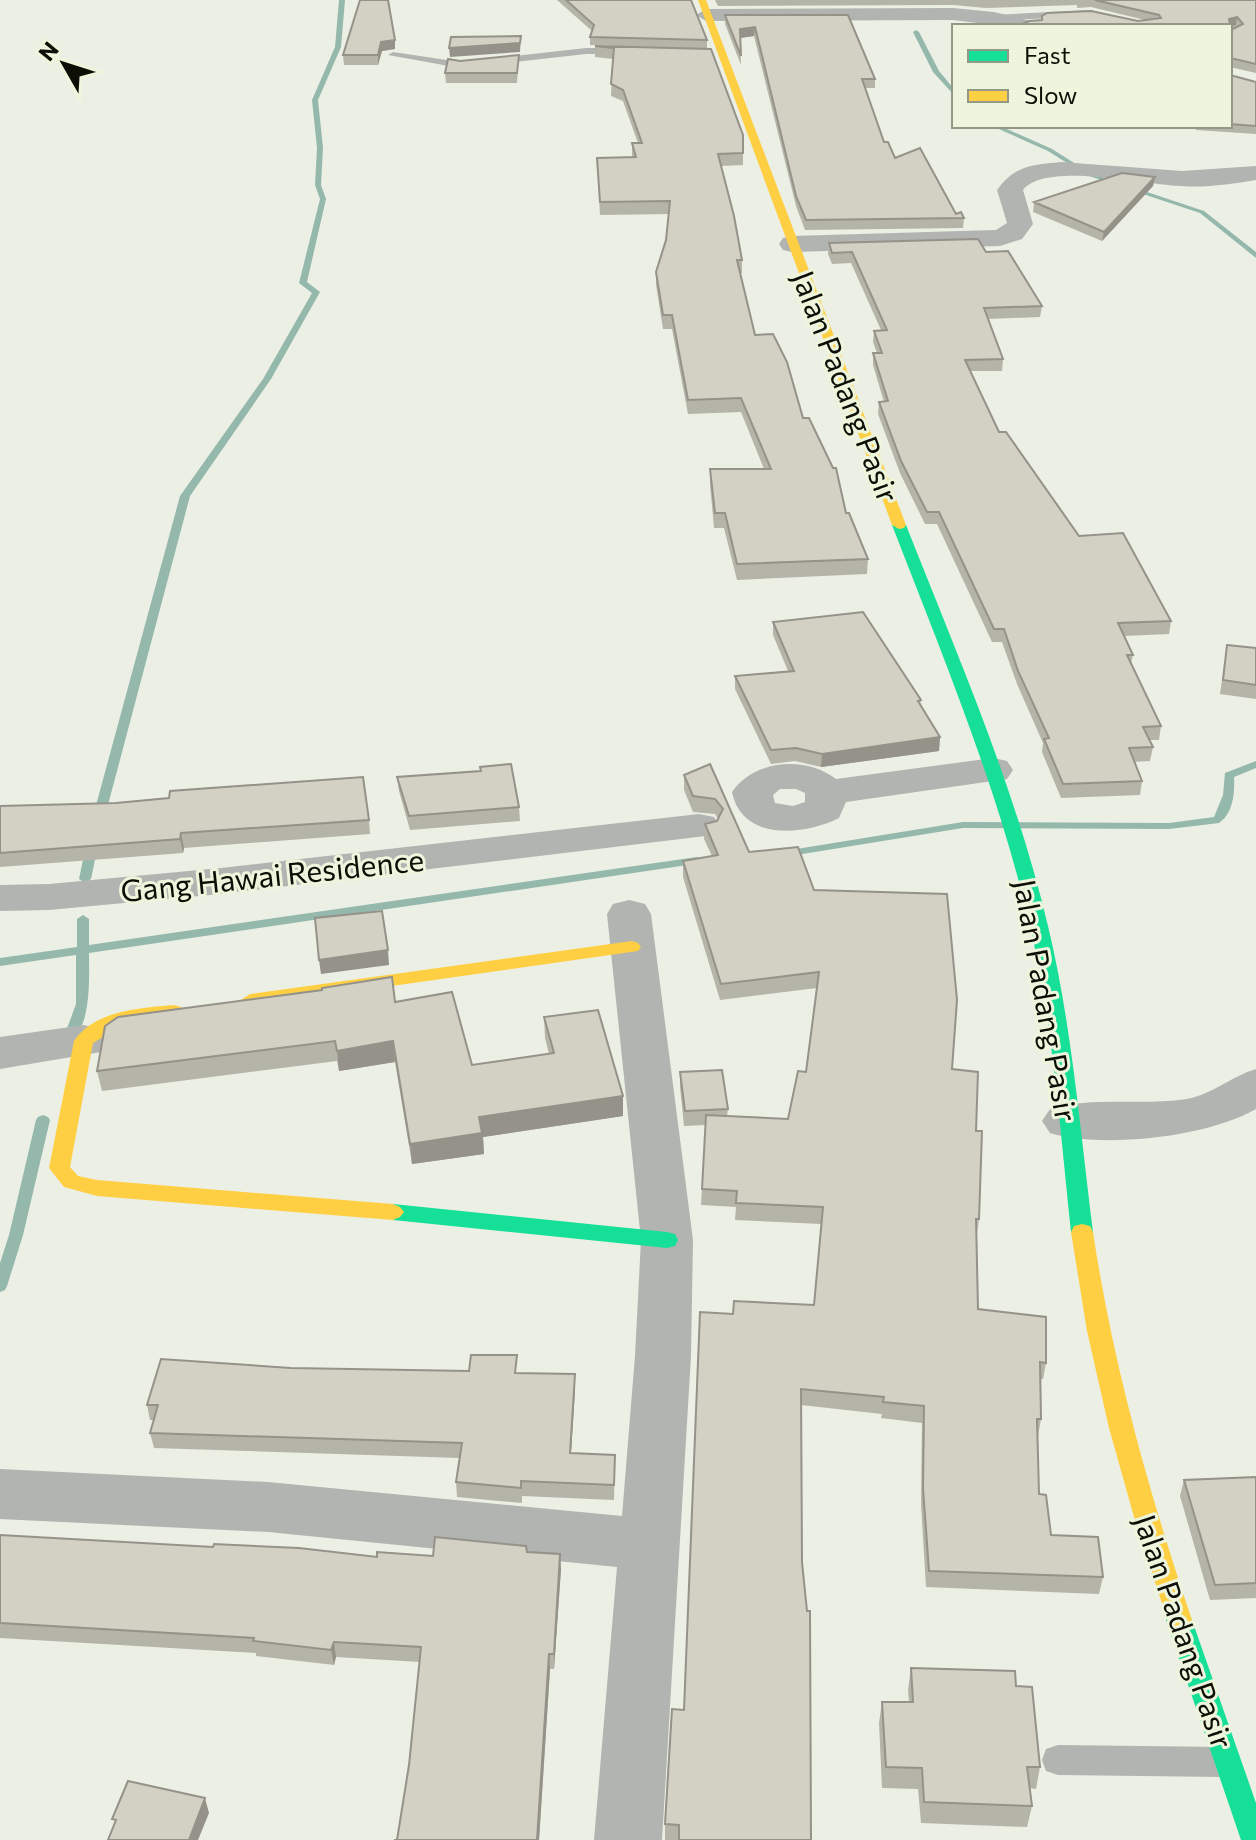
<svg xmlns="http://www.w3.org/2000/svg" width="1256" height="1840" font-family="Commissioner,sans-serif">
	<style>
		.lines { fill: none; stroke-linecap: round; stroke-linejoin: round }
		.stream { fill: #95b8ad; fill-rule: evenodd }
		.lane { fill: #b1b4b0; fill-rule: evenodd }
		.street { fill: #b1b4b0; fill-rule: evenodd }
		.fast { fill: #16e098; fill-rule: evenodd }
		.slow { fill: #ffcf43; fill-rule: evenodd }
		.wall { fill: #b5b4a9 }
		.shaded-wall { fill: #949289 }
		.building { fill: #d3d1c4; stroke: #949289; stroke-width: 2; fill-rule: evenodd }
		.labels { text-anchor: middle; dominant-baseline: central; stroke-width: 6; stroke-linejoin: round; paint-order: stroke }
		.street-label { font-size: 30px; fill: #0d0f07; stroke: #eef5dd }
	</style>
	<rect width="100%" height="100%" fill="#ecefe3"/>
	<g class="lines">
		<!-- stream -->
		<path class="stream" d="M 339,0 L 345,0 L 341,47 L 318,100 L 323,148 L 321,185 L 326,199 L 307,282 L 320,292 L 271,379 L 190,496 L 104,820 L 98,823 L 94,822 L 92,820 L 180,496 L 263,379 L 312,293 L 299,283 L 320,199 L 315,185 L 317,148 L 312,100 L 335,47 Z
			M 916,30 L 919,32 L 939,71 L 954,89 L 954,95 L 933,72 L 913,32 Z
			M 992,126 L 1000,126 L 1052,149 L 1090,173 L 1204,211 L 1256,252 L 1256,258 L 1200,213 L 1086,175 L 1048,151 Z
			M 1256,761 L 1256,768 L 1234,777 C 1235,793 1233,814 1219,823 L 1169,829 L 963,828 L 784,857 L 778,854 L 784,851 L 963,822 L 1169,823 L 1214,817 L 1223,795 L 1225,773 Z
			M 92,842 L 98,845 L 91,879 L 85,883 L 79,879 L 86,845 Z
			M 697,857 L 701,859 L 703,861 L 701,863 L 89,953 C 89,974 92,1028 71,1038 L 65,1034 L 76,1004 L 76,955 L 0,966 L 0,958 L 77,947 L 77,919 L 83,915 L 89,919 L 89,945 Z
			M 43,1115 L 48,1117 L 50,1120 L 23,1235 L 7,1286 L 5,1290 L 0,1292 L 0,1263 L 9,1235 L 36,1120 L 38,1117 Z"/>
		<!-- lane -->
		<path class="lane" d="M 1090,10 L 1157,26 L 1137,26 L 1090,16 L 994,21 L 989,18 L 994,15 Z
			M 586,48 L 625,48 L 630,51 L 625,54 L 586,54 L 460,68 L 388,55 L 393,52 L 460,62 Z
			M 1058,1745 L 1224,1747 L 1236,1751 L 1240,1762 L 1236,1773 L 1224,1777 L 1058,1775 L 1046,1771 L 1042,1760 L 1046,1749 Z"/>
		<!-- street -->
		<path class="street" d="M 953,8 L 994,12 L 1035,22 L 1039,26 L 1001,26 L 953,20 L 706,21 L 696,15 L 706,9 Z
			M 1061,162 L 1182,171 L 1256,166 L 1256,180 C 1231,184 1206,188 1181,186 C 1146,185 1045,161 1023,190 L 1033,224 L 1022,239 L 1000,246 L 792,252 L 783,250 L 779,244 L 783,238 L 792,236 L 996,230 L 1007,223 L 997,190 C 1015,165 1032,165 1061,162 Z
			M 993,758 L 1007,761 L 1013,770 L 1007,779 L 846,802 L 839,818 C 803,836 742,841 732,792 C 754,760 805,755 836,779 ZM 780,789 L 796,789 L 805,793 L 805,802 L 793,806 L 775,803 L 773,795 Z
			M 699,814 L 714,817 L 720,826 L 714,835 L 221,894 L 49,910 L 0,911 L 0,885 L 49,884 L 221,868 Z
			M 629,900 L 645,904 L 651,914 L 693,1240 L 691,1356 L 662,1840 L 594,1840 L 617,1567 L 268,1532 L 0,1519 L 0,1469 L 268,1482 L 622,1516 L 635,1356 L 641,1240 L 607,914 L 613,904 Z
			M 84,1025 L 101,1030 L 108,1041 L 101,1052 L 0,1069 L 0,1037 Z
			M 1256,1069 L 1256,1109 C 1208,1137 1103,1149 1050,1133 L 1042,1121 L 1050,1109 C 1093,1096 1142,1106 1187,1099 C 1213,1094 1232,1076 1256,1069 Z"/>
		<!-- fast -->
		<path class="fast" d="M 899,521 L 906,525 C 958,657 1015,787 1048,926 C 1072,1026 1080,1130 1093,1232 L 1090,1238 L 1082,1240 L 1074,1238 L 1071,1232 C 1060,1130 1053,1026 1030,926 C 998,788 943,657 892,525 Z
			M 393,1204 L 667,1232 L 675,1234 L 678,1240 L 675,1246 L 667,1248 L 393,1220 L 386,1217 L 382,1212 L 386,1207 Z
			M 1179,1609 L 1188,1612 L 1192,1620 L 1256,1803 L 1256,1840 L 1241,1840 L 1166,1620 L 1170,1612 Z"/>
		<!-- slow -->
		<path class="slow" d="M 698,0 L 706,0 L 906,525 L 904,528 L 899,529 L 892,525 Z
			M 632,941 L 638,943 L 641,947 L 638,951 L 250,1006 L 241,1000 L 250,994 Z
			M 174,1005 L 181,1007 L 183,1011 L 181,1015 L 121,1026 L 93,1043 L 70,1167 L 78,1176 L 97,1180 L 393,1204 L 400,1207 L 404,1212 L 400,1217 L 393,1220 L 97,1196 L 64,1187 L 49,1168 L 74,1041 C 95,1010 140,1008 174,1005 Z
			M 1082,1224 L 1090,1226 L 1093,1232 C 1113,1365 1149,1493 1192,1620 L 1188,1628 L 1179,1631 L 1170,1628 L 1136,1524 L 1109,1428 L 1087,1331 L 1071,1232 L 1074,1226 Z"/>
	</g>
	<!-- wall -->
	<path class="wall" d="M 557,0 L 691,0 L 707,40 L 707,49 L 590,45 L 590,37 L 592,31 Z
		M 715,0 L 1256,0 L 1256,73 L 1230,67 L 1230,26 L 1041,20 L 1042,16 L 1138,21 L 1145,20 L 1091,7 L 1077,8 L 1077,5 L 986,8 L 953,5 L 718,6 Z
		M 725,15 L 875,79 L 875,88 L 865,88 L 884,142 L 895,158 L 956,214 L 964,218 L 963,228 L 805,230 L 796,206 L 754,36 L 740,38 L 741,65 L 725,24 Z
		M 395,40 L 395,49 L 382,51 L 378,65 L 344,65 L 343,55 Z
		M 595,46 L 711,49 L 743,153 L 743,165 L 721,166 L 742,260 L 742,273 L 740,273 L 755,335 L 803,418 L 868,559 L 867,574 L 737,580 L 724,528 L 714,528 L 710,484 L 710,469 L 764,469 L 741,412 L 688,414 L 672,329 L 663,329 L 656,285 L 656,272 L 666,240 L 669,214 L 600,215 L 597,158 L 632,157 L 632,143 L 638,143 L 623,101 L 611,96 L 613,59 L 595,57 Z
		M 519,55 L 517,83 L 446,83 L 445,73 L 460,61 Z
		M 1230,75 L 1256,82 L 1256,134 L 1196,130 L 1196,126 L 1230,126 Z
		M 1155,177 L 1153,186 L 1102,241 L 1033,212 L 1034,202 Z
		M 829,243 L 986,252 L 1042,306 L 1040,317 L 988,319 L 1003,359 L 1002,371 L 970,371 L 999,432 L 1079,536 L 1171,621 L 1169,634 L 1124,636 L 1133,655 L 1131,663 L 1161,726 L 1159,740 L 1149,740 L 1153,747 L 1150,761 L 1134,762 L 1142,781 L 1140,795 L 1061,798 L 1042,752 L 1043,743 L 1017,684 L 1002,642 L 992,642 L 937,524 L 925,524 L 900,473 L 878,414 L 879,402 L 884,402 L 873,365 L 873,353 L 877,353 L 873,342 L 874,331 L 881,330 L 851,263 L 832,264 L 828,254 Z
		M 773,622 L 921,700 L 920,705 L 940,737 L 939,751 L 821,767 L 795,761 L 771,764 L 735,689 L 735,676 L 788,671 L 773,635 Z
		M 1227,645 L 1256,648 L 1256,699 L 1220,694 Z
		M 710,764 L 749,852 L 814,890 L 952,1069 L 976,1131 L 979,1219 L 977,1234 L 978,1309 L 1046,1363 L 1043,1379 L 1041,1379 L 1041,1419 L 1038,1436 L 1039,1494 L 1051,1535 L 1103,1577 L 1099,1594 L 926,1587 L 921,1504 L 922,1423 L 881,1418 L 882,1414 L 801,1405 L 802,1562 L 811,1840 L 665,1840 L 665,1824 L 684,1710 L 733,1314 L 814,1305 L 821,1224 L 735,1220 L 736,1207 L 701,1205 L 706,1125 L 684,1126 L 680,1087 L 680,1072 L 728,1109 L 727,1116 L 788,1119 L 806,1072 L 817,988 L 720,1000 L 683,877 L 683,861 L 712,856 L 704,839 L 705,824 L 717,821 L 718,819 L 715,814 L 693,812 L 684,790 L 684,775 Z
		M 397,777 L 519,807 L 520,821 L 410,830 L 399,791 Z
		M 0,806 L 369,820 L 370,834 L 184,848 L 183,853 L 0,867 Z
		M 395,1002 L 472,1065 L 549,1054 L 545,1038 L 544,1017 L 623,1116 L 483,1137 L 484,1154 L 412,1164 L 395,1062 L 339,1071 L 337,1061 L 102,1091 L 97,1071 Z
		M 291,1368 L 518,1373 L 575,1389 L 571,1453 L 615,1455 L 614,1500 L 522,1496 L 522,1503 L 457,1497 L 456,1482 L 459,1458 L 154,1448 L 150,1433 L 154,1420 L 150,1420 L 147,1405 Z
		M 1256,1477 L 1256,1598 L 1210,1600 L 1180,1496 L 1184,1480 Z
		M 0,1535 L 377,1557 L 433,1556 L 527,1552 L 561,1569 L 554,1669 L 550,1669 L 539,1840 L 394,1840 L 397,1840 L 409,1765 L 420,1662 L 336,1657 L 334,1665 L 256,1656 L 256,1653 L 0,1638 Z
		M 911,1668 L 1016,1686 L 1040,1767 L 1036,1789 L 1029,1788 L 1032,1806 L 1027,1827 L 921,1823 L 918,1789 L 882,1788 L 879,1723 L 882,1702 L 909,1702 L 908,1690 Z"/>
	<!-- shaded-wall -->
	<path class="shaded-wall" d="M 1237,17 L 1236,25 L 1230,27 L 1229,19 Z
		M 755,27 L 754,36 L 740,38 L 740,29 Z
		M 521,36 L 520,52 L 450,57 L 449,48 Z
		M 395,40 L 395,49 L 382,51 L 378,65 L 378,55 L 381,42 Z
		M 1155,177 L 1153,186 L 1102,241 L 1104,232 Z
		M 940,737 L 939,751 L 821,767 L 822,754 Z
		M 181,833 L 184,848 L 183,853 L 180,839 Z
		M 388,950 L 389,965 L 321,974 L 319,960 Z
		M 393,1041 L 395,1062 L 339,1071 L 337,1051 Z
		M 623,1096 L 623,1116 L 483,1137 L 484,1154 L 412,1164 L 410,1144 L 479,1117 Z
		M 575,1374 L 575,1389 L 570,1468 L 570,1453 Z
		M 560,1554 L 561,1569 L 554,1669 L 554,1654 Z
		M 334,1642 L 336,1657 L 334,1665 L 331,1650 Z
		M 549,1654 L 550,1669 L 539,1840 L 537,1840 Z
		M 205,1798 L 209,1813 L 198,1840 L 189,1840 Z"/>
	<!-- building -->
	<path class="building" d="M 360,0 L 388,0 L 395,40 L 381,42 L 378,55 L 343,55 Z
		M 566,0 L 691,0 L 707,40 L 590,37 L 594,25 Z
		M 1095,0 L 1256,0 L 1256,64 L 1230,58 L 1230,26 L 1018,26 L 1029,21 L 1042,20 L 1042,16 L 1047,13 L 1091,11 L 1138,21 L 1161,18 L 1159,15 ZM 1237,17 L 1243,24 L 1231,30 L 1229,19 Z
		M 725,15 L 848,15 L 875,79 L 862,79 L 884,142 L 888,142 L 895,158 L 920,148 L 956,214 L 961,212 L 964,218 L 806,220 L 796,196 L 755,27 L 740,29 L 741,56 Z
		M 521,36 L 520,43 L 449,48 L 451,37 Z
		M 595,46 L 711,49 L 743,135 L 743,153 L 718,154 L 734,216 L 742,260 L 737,260 L 755,335 L 773,334 L 787,362 L 803,418 L 809,418 L 833,468 L 836,468 L 846,513 L 849,513 L 868,559 L 737,564 L 725,513 L 715,513 L 710,469 L 771,469 L 741,398 L 688,400 L 672,315 L 663,315 L 656,272 L 666,240 L 670,201 L 600,202 L 597,158 L 636,157 L 632,143 L 642,143 L 623,90 L 611,84 L 614,48 Z
		M 519,55 L 517,73 L 445,73 L 448,59 L 460,61 Z
		M 1230,75 L 1256,82 L 1256,126 L 1230,124 Z
		M 1122,173 L 1155,177 L 1104,232 L 1034,202 Z
		M 978,239 L 986,252 L 1008,251 L 1042,306 L 984,308 L 1003,359 L 965,360 L 999,432 L 1006,432 L 1079,536 L 1123,533 L 1171,621 L 1118,623 L 1133,655 L 1127,655 L 1161,726 L 1143,727 L 1153,747 L 1129,748 L 1142,781 L 1063,784 L 1044,739 L 1049,738 L 1018,671 L 1004,629 L 994,629 L 939,512 L 927,512 L 901,461 L 879,402 L 888,401 L 873,353 L 882,353 L 874,331 L 887,330 L 852,252 L 832,253 L 829,243 Z
		M 863,612 L 921,700 L 918,701 L 940,737 L 822,754 L 796,748 L 771,750 L 735,676 L 794,671 L 773,622 Z
		M 1227,645 L 1256,648 L 1256,685 L 1223,680 Z
		M 511,764 L 519,807 L 409,816 L 397,777 L 481,771 L 480,767 Z
		M 710,764 L 749,852 L 798,847 L 814,890 L 947,894 L 957,1000 L 952,1069 L 978,1072 L 976,1131 L 982,1131 L 979,1219 L 976,1219 L 978,1309 L 1046,1317 L 1046,1363 L 1040,1362 L 1041,1419 L 1037,1419 L 1039,1494 L 1046,1495 L 1051,1535 L 1098,1537 L 1103,1577 L 929,1571 L 923,1488 L 924,1406 L 883,1402 L 884,1397 L 801,1389 L 802,1562 L 807,1611 L 810,1611 L 811,1840 L 679,1840 L 679,1825 L 665,1824 L 672,1709 L 684,1710 L 700,1312 L 733,1314 L 734,1301 L 814,1305 L 823,1207 L 736,1203 L 737,1191 L 702,1189 L 706,1115 L 788,1119 L 798,1071 L 806,1072 L 819,972 L 721,984 L 683,861 L 718,855 L 705,824 L 717,821 L 723,809 L 715,799 L 693,796 L 684,775 Z
		M 363,777 L 369,820 L 181,833 L 180,839 L 0,853 L 0,806 L 116,803 L 169,798 L 170,791 Z
		M 382,911 L 388,950 L 319,960 L 315,918 Z
		M 392,977 L 395,1002 L 452,992 L 472,1065 L 554,1053 L 544,1017 L 598,1010 L 623,1096 L 479,1117 L 482,1133 L 410,1144 L 393,1041 L 337,1051 L 335,1041 L 97,1071 L 105,1026 L 118,1017 L 322,990 L 322,988 Z
		M 722,1070 L 728,1109 L 685,1111 L 680,1072 Z
		M 471,1355 L 517,1355 L 515,1373 L 575,1374 L 570,1453 L 615,1455 L 614,1485 L 521,1481 L 521,1488 L 456,1482 L 462,1443 L 150,1433 L 158,1405 L 147,1405 L 161,1359 L 291,1368 L 469,1371 Z
		M 1256,1477 L 1256,1583 L 1215,1585 L 1184,1480 Z
		M 0,1535 L 213,1547 L 214,1544 L 299,1548 L 377,1557 L 377,1552 L 433,1556 L 435,1537 L 526,1546 L 527,1552 L 560,1554 L 554,1654 L 549,1654 L 537,1840 L 394,1840 L 397,1840 L 409,1765 L 421,1647 L 334,1642 L 331,1650 L 253,1641 L 254,1638 L 0,1623 Z
		M 911,1668 L 1015,1671 L 1016,1686 L 1032,1687 L 1040,1767 L 1027,1767 L 1032,1806 L 924,1802 L 922,1768 L 886,1767 L 882,1702 L 913,1702 Z
		M 128,1781 L 205,1798 L 189,1840 L 108,1840 L 116,1820 L 112,1819 Z"/>
	<g class="labels">
		<!-- street labels -->
		<g class="street-label">
			<text transform="translate(847 386) rotate(69)">Jalan Padang Pasir</text>
			<text transform="translate(272 874) rotate(-6)">Gang Hawai Residence</text>
			<text transform="translate(1047 1000) rotate(80)">Jalan Padang Pasir</text>
			<text transform="translate(1185 1631) rotate(71)">Jalan Padang Pasir</text>
		</g>
	</g>
	<!-- legend -->
	<rect x="952" y="24" width="280" height="104" fill="#eef5dd" stroke="#949987" stroke-width="2"/>
	<rect x="968" y="50" width="40" height="12" fill="#16e098" stroke="#949987" stroke-width="2"/>
	<text x="1024" y="64" font-size="24" fill="#0d0f07">Fast</text>
	<rect x="968" y="90" width="40" height="12" fill="#ffcf43" stroke="#949987" stroke-width="2"/>
	<text x="1024" y="104" font-size="24" fill="#0d0f07">Slow</text>
	<!-- north arrow -->
	<g transform="translate(64 64) rotate(309)" stroke="#eef5dd" stroke-width="6" paint-order="stroke">
	<path d="M0-6L14 30L0 20L-14 30Z" fill="#0d0f07"/>
	<text y="-12" font-size="22" font-weight="bold" text-anchor="middle" fill="#0d0f07">N</text>
	</g>
</svg>
